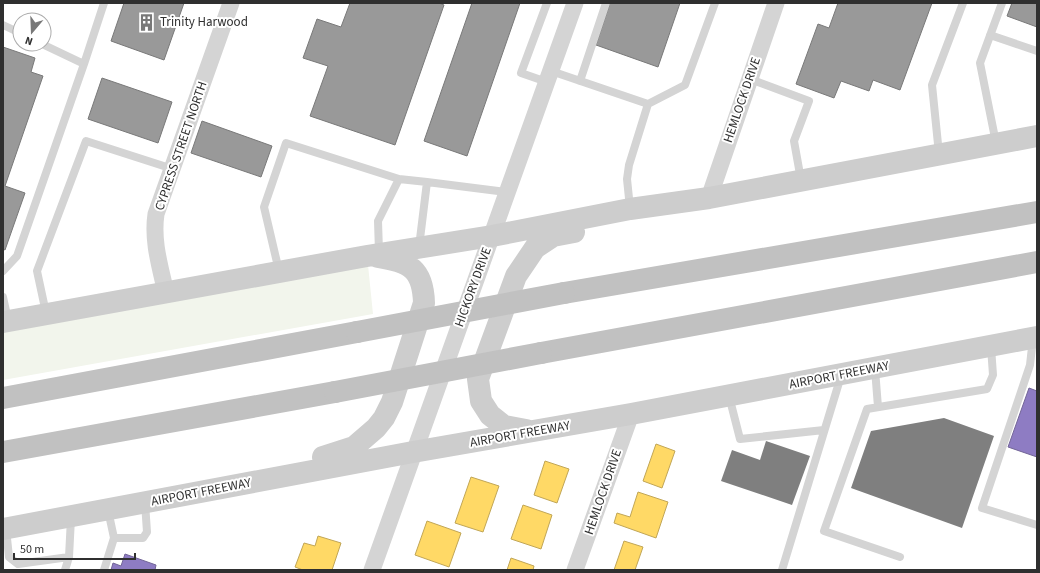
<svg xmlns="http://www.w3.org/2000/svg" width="1040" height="573" font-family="'Source Sans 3',sans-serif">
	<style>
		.green { fill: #f2f5ec }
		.homes { fill: #ffd966; stroke: #c1a656 }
		.offices { fill: #8e7cc3; stroke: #726597 }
		.industry { fill: #999; stroke: #797979 }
		.building { fill: #7f7f7f }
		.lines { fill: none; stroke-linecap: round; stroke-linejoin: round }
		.lane { stroke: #d4d4d4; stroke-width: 8 }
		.street { stroke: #d4d4d4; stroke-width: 17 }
		.secondary { stroke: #cdcdcd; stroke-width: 22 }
		.highway { stroke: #c1c1c1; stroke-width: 22 }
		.highway-bridge { stroke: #c1c1c1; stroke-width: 22 }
		.labels { text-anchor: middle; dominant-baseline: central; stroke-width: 4; stroke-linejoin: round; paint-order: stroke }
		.poi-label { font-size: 13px; fill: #2f2f2f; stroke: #fff; text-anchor: start }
		.street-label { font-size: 13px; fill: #2f2f2f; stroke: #fff }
	</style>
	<rect width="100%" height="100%" fill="#fff"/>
	<!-- green -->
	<path class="green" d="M 368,265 L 373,314 L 3,380 L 3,331 Z"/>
	<!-- homes -->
	<path class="homes" d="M 656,444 L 675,451 L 662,488 L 643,481 Z
		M 545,461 L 569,469 L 557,503 L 534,495 Z
		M 471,477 L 499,486 L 483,532 L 455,523 Z
		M 638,492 L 668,502 L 656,538 L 614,523 L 617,513 L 630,517 Z
		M 523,505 L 552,515 L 541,549 L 511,539 Z
		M 427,521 L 461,533 L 449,567 L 415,555 Z
		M 318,536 L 341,543 L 332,570 L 303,570 L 295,567 L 304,543 L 315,546 Z
		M 624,541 L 643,547 L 635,570 L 614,570 Z
		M 511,558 L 534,566 L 533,570 L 507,570 Z"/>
	<!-- offices -->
	<path class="offices" d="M 1029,388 L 1037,391 L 1037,457 L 1008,447 Z
		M 125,554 L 156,565 L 155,570 L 111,570 L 113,563 L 121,566 Z"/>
	<!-- industry -->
	<path class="industry" d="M 124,3 L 184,3 L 164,60 L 111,41 Z
		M 350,3 L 439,3 L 444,5 L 395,145 L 310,116 L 328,66 L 303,58 L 317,19 L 341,27 Z
		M 472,3 L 520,3 L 467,156 L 424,141 Z
		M 610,3 L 680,3 L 658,67 L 596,45 Z
		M 838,3 L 932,3 L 900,90 L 873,80 L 869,91 L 841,81 L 834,98 L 796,84 L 818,24 L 829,28 Z
		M 1012,3 L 1037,3 L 1037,27 L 1007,16 Z
		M 3,47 L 35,58 L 31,72 L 43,76 L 5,186 L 25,193 L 5,250 L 3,249 Z
		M 102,78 L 172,102 L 158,143 L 88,119 Z
		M 202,121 L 272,146 L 261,177 L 191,153 Z"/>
	<!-- building -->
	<path class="building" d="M 944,418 L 994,436 L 962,528 L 851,488 L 871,431 Z
		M 766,441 L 810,456 L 792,505 L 721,481 L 732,450 L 760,460 Z"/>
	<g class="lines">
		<!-- lane -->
		<path class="lane" d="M 3,25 L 20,33
			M 990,35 L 1037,51
			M 84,64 L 104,3
			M 551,71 L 648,104 L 629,165 L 627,179 L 630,208
			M 750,79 L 809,101 L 794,141 L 801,180
			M 580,81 L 606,3
			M 547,82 L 521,73 L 547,3
			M 648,104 L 685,85 L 715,3
			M 996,143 L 980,63 L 1002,3
			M 939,154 L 932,85 L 963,3
			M 399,179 L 427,182 L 419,247
			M 427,182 L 506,192
			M 3,271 L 17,256 L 84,64 L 42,44
			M 279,271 L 264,207 L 286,143 L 399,179 L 378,221 L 379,252
			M 3,297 L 8,320
			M 46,313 L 37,271 L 86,141 L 173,169
			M 1033,338 L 1030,365 L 982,508 L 1037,525
			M 875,369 L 878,407
			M 729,396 L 740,439 L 824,430
			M 6,529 L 9,557 L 18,564 L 69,557 L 71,518
			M 114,538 L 143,538 L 147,532 L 145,503
			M 900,557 L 824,531 L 867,409 L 987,389 L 993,375 L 991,347
			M 65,570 L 69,557
			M 104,570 L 114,538 L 108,510
			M 782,570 L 841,376"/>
		<!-- street -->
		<path class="street" d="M 709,198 L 776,3
			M 166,293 C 160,266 152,241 156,214 L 231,3
			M 372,570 L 575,3
			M 575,570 L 631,414"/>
		<!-- secondary -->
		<path class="secondary" d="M 3,322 L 367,256 L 492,236 L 630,209 L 709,198 L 1037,136
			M 526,430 L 504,426 L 490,415 L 481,401 L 478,379 L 516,276 L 535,248 L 553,236 L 574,232
			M 323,457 L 354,447 L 376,428 L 384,418 L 392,402 L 424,303 C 423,269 410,262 378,257
			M 3,529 L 413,452 L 631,414 L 1037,337"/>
		<!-- highway -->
		<path class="highway" d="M 564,293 L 1037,212
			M 541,353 L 1037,262
			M 3,398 L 357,332
			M 3,452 L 335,392"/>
		<!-- highway-bridge -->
		<path class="highway-bridge" d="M 357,332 L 564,293
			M 335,392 L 541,353"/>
	</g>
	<!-- icons -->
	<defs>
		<symbol id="building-bare" viewBox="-9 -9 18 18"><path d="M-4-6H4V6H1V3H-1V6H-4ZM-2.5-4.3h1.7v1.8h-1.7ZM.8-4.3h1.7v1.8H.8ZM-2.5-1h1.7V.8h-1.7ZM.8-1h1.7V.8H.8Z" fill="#787878" stroke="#fff" stroke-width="2.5" paint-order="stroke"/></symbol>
	</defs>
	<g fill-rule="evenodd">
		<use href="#building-bare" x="134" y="10" width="25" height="25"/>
	</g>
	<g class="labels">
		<!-- poi labels -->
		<g class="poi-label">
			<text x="160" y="22">Trinity Harwood</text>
		</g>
		<!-- street labels -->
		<g class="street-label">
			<text transform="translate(742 100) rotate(-71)">HEMLOCK DRIVE</text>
			<text transform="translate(181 146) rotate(-71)">CYPRESS STREET NORTH</text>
			<text transform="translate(473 287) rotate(-70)">HICKORY DRIVE</text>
			<text transform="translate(839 375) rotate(-11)">AIRPORT FREEWAY</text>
			<text transform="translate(520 434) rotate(-10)">AIRPORT FREEWAY</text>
			<text transform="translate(201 492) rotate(-11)">AIRPORT FREEWAY</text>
			<text transform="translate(603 492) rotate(-71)">HEMLOCK DRIVE</text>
		</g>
	</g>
	<!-- border -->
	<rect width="1040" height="573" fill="none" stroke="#2f2f2f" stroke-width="8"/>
	<!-- north arrow -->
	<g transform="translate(32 32) rotate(199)"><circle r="19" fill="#ffffff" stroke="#acacac"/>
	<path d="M0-3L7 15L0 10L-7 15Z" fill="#787878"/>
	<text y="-6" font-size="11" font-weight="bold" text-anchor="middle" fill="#2f2f2f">N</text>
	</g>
	<!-- scale -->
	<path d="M14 553v6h121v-6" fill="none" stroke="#2f2f2f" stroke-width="2"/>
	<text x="20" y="553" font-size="12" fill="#2f2f2f" stroke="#ffffff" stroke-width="3" paint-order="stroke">50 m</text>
</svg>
